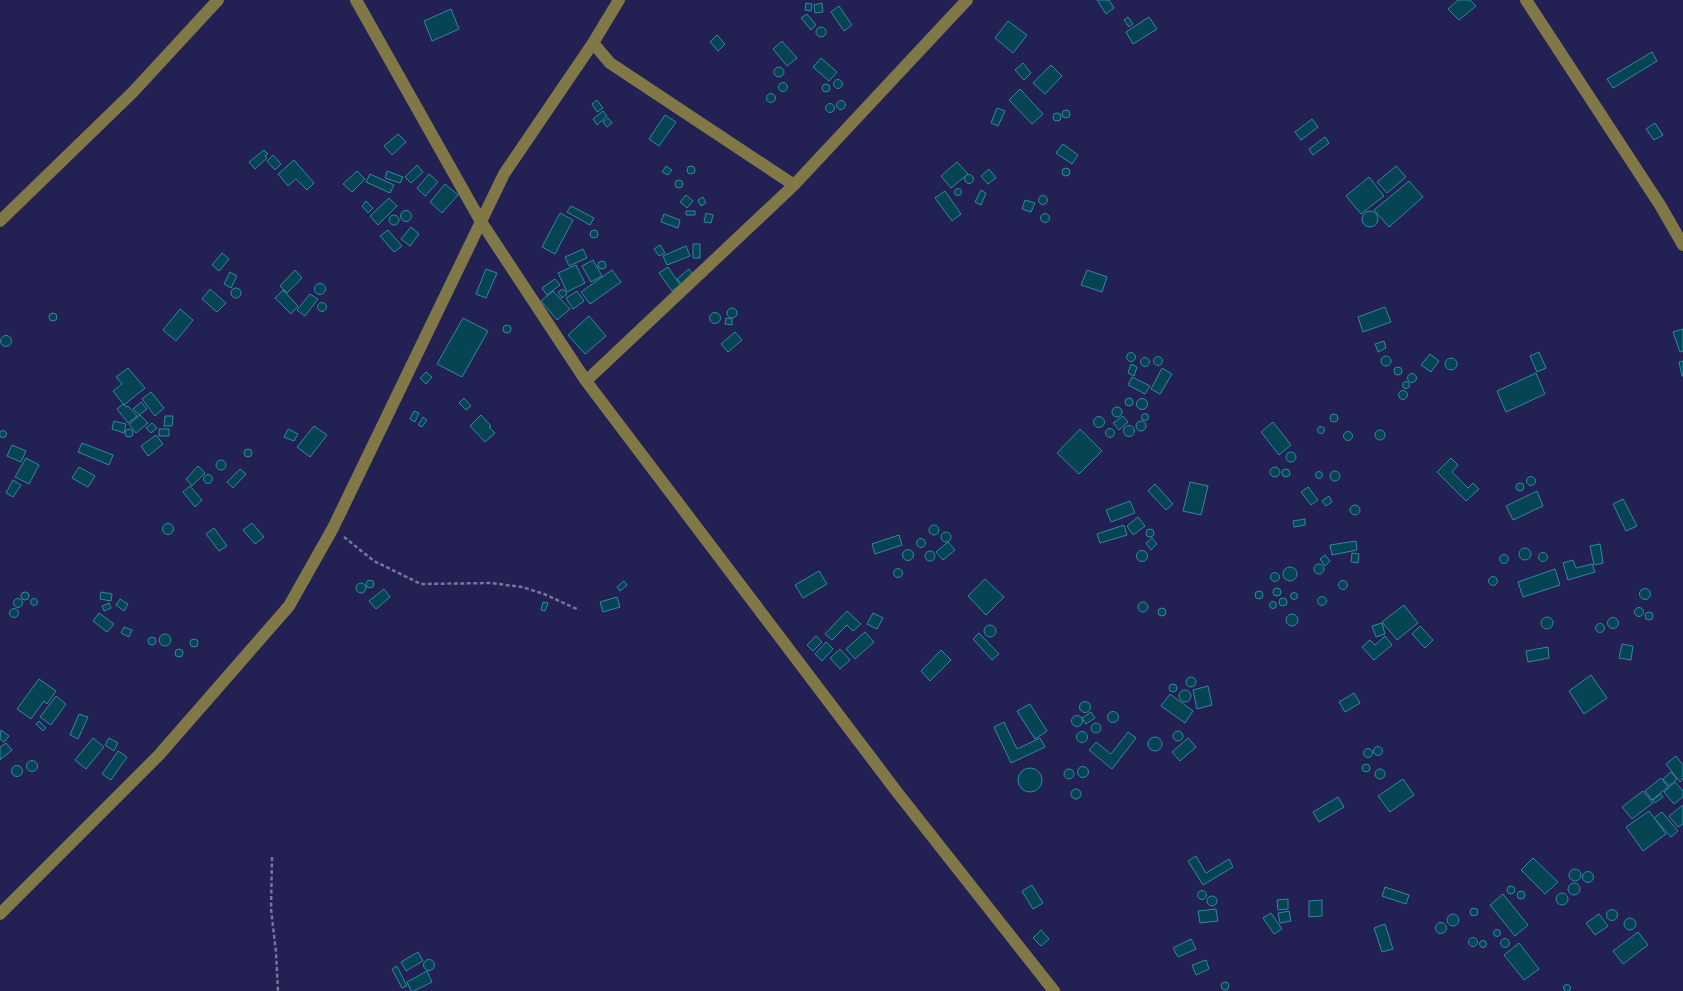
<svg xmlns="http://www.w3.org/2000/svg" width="1683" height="991" font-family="'Fira Sans Condensed',sans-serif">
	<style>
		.building { fill: #064453; stroke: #3188a2 }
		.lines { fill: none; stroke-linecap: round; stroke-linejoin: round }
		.path { stroke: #76759b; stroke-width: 2.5; stroke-dasharray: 4 2.5; stroke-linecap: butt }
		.minor { stroke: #807846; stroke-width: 12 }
	</style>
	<rect width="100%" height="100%" fill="#232154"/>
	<!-- building -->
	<path class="building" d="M 1097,0 L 1109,0 L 1114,8 L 1106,14 Z
		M 1458,0 L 1470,0 L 1476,6 L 1459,20 L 1448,9 Z
		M 806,3 L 812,4 L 811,11 L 805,10 Z
		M 822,3 L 823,12 L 815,13 L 814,5 Z
		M 839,6 L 852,25 L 844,31 L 831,12 Z
		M 451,9 L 459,29 L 432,41 L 424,21 Z
		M 807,14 L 816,25 L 811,30 L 801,18 Z
		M 1128,17 L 1133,24 L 1129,27 L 1124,20 Z
		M 1149,17 L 1157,29 L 1133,44 L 1126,32 Z
		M 1008,21 L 1027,35 L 1013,53 L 995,38 Z
		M816 32a5 5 0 1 1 10 0a5 5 0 1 1-10 0Z
		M 717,35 L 725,44 L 718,51 L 710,42 Z
		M 782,41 L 797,58 L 787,66 L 773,49 Z
		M 1652,52 L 1657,61 L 1613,88 L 1607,79 Z
		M 821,58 L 837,72 L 829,81 L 813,67 Z
		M 1023,63 L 1031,73 L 1024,80 L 1015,70 Z
		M 1051,65 L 1062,76 L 1045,94 L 1033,83 Z
		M774 72a5 5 0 1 1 10 0a5 5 0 1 1-10 0Z
		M833.5 84a4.5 4.5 0 1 1 9 0a4.5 4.5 0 1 1-9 0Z
		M778.5 87a4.5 4.5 0 1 1 9 0a4.5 4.5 0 1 1-9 0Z
		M822 88a4 4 0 1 1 8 0a4 4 0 1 1-8 0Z
		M 1020,89 L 1043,114 L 1032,124 L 1009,100 Z
		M766.5 98a4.5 4.5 0 1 1 9 0a4.5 4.5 0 1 1-9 0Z
		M 597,100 L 603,108 L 597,112 L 592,104 Z
		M836.5 105a4.5 4.5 0 1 1 9 0a4.5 4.5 0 1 1-9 0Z
		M825.5 108a4.5 4.5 0 1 1 9 0a4.5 4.5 0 1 1-9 0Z
		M 997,108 L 1005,111 L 998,126 L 991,123 Z
		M1062 114a4 4 0 1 1 8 0a4 4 0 1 1-8 0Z
		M 603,111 L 607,116 L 597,125 L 593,119 Z
		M1053 117a4 4 0 1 1 8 0a4 4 0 1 1-8 0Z
		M 665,115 L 676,122 L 659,146 L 649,139 Z
		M 608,118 L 612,123 L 607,127 L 603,122 Z
		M 1312,119 L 1318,127 L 1301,140 L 1295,132 Z
		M 1655,123 L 1663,135 L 1654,140 L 1646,129 Z
		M 398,134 L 406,142 L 392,155 L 384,146 Z
		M 1325,137 L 1329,143 L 1313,155 L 1309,149 Z
		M 1063,144 L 1078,155 L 1072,164 L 1056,153 Z
		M 264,150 L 268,154 L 265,156 L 267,158 L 255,169 L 249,162 Z
		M 273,155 L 281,164 L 275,170 L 267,161 Z
		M 294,160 L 314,183 L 307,190 L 296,179 L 288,186 L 278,174 Z
		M 957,162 L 968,174 L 951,188 L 941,176 Z
		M 417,165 L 423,172 L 411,183 L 405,177 Z
		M 666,166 L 672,170 L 668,175 L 662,172 Z
		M 1396,166 L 1406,177 L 1387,193 L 1377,182 Z
		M687 170a4 4 0 1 1 8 0a4 4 0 1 1-8 0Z
		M1062 172a4 4 0 1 1 8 0a4 4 0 1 1-8 0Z
		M 989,169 L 996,178 L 988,184 L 981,176 Z
		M 357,171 L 365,179 L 352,192 L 343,184 Z
		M 387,171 L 403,177 L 400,183 L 385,178 Z
		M 370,174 L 394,185 L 390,193 L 366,182 Z
		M 429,174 L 438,182 L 425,196 L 417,188 Z
		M964.5 179a4.5 4.5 0 1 1 9 0a4.5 4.5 0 1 1-9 0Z
		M 1369,177 L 1384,196 L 1361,214 L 1346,196 Z
		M675 184a4 4 0 1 1 8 0a4 4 0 1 1-8 0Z
		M 1409,181 L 1423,197 L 1389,227 L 1374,210 Z
		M 445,184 L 458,195 L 442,213 L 430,202 Z
		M954.5 192a3.5 3.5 0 1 1 7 0a3.5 3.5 0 1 1-7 0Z
		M 981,190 L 986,193 L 981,205 L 975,202 Z
		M 945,191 L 961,214 L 952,221 L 935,198 Z
		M 686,195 L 693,201 L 687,208 L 680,202 Z
		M1038.5 200a4.5 4.5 0 1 1 9 0a4.5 4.5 0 1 1-9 0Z
		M 703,197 L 706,203 L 701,206 L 698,200 Z
		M 389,198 L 397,206 L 378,225 L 370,216 Z
		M 1025,200 L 1035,203 L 1031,212 L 1022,209 Z
		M 366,201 L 373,208 L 368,213 L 362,206 Z
		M 571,206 L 594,218 L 590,225 L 567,212 Z
		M400.5 216a5.5 5.5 0 1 1 11 0a5.5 5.5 0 1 1-11 0Z
		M 686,211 L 695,211 L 695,215 L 686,215 Z
		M1362 219a8 8 0 1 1 16 0a8 8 0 1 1-16 0Z
		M 560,213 L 573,220 L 555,254 L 542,247 Z
		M 706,213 L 713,215 L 711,223 L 704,222 Z
		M1040.5 218a4.5 4.5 0 1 1 9 0a4.5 4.5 0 1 1-9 0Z
		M 664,214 L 680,220 L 678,228 L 661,222 Z
		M389 220a5 5 0 1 1 10 0a5 5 0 1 1-10 0Z
		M 411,227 L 419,234 L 410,246 L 401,239 Z
		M590 234a4 4 0 1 1 8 0a4 4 0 1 1-8 0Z
		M 388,230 L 402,246 L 394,252 L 380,236 Z
		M 693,244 L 700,244 L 700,258 L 693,258 Z
		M 660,245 L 665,253 L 659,256 L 654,249 Z
		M 686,246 L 690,256 L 667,265 L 663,256 Z
		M 583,249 L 587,258 L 569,266 L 565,257 Z
		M 222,253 L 229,259 L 219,271 L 212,265 Z
		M 593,260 L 602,276 L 591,282 L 582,266 Z
		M598 265a4 4 0 1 1 8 0a4 4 0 1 1-8 0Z
		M 576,265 L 585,283 L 567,292 L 558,273 Z
		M 668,267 L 680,285 L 672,291 L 659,273 Z
		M 486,269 L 497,273 L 486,298 L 476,294 Z
		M 689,269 L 695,277 L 683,286 L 677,279 Z
		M 295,270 L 302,278 L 287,293 L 280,286 Z
		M 612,270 L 621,282 L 590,304 L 581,292 Z
		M 1087,270 L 1107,277 L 1102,292 L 1081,285 Z
		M 230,272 L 237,276 L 231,288 L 224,284 Z
		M 555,279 L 560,285 L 547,295 L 542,288 Z
		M314.5 289a5.5 5.5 0 1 1 11 0a5.5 5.5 0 1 1-11 0Z
		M231 293a5 5 0 1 1 10 0a5 5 0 1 1-10 0Z
		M 210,289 L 226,303 L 217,312 L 202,299 Z
		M 563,289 L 567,294 L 562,298 L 558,292 Z
		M 283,290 L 298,306 L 291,314 L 275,298 Z
		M 553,291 L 570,309 L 557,320 L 541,301 Z
		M 577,291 L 584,301 L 573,309 L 566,298 Z
		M 310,294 L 318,299 L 305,316 L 297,310 Z
		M317.5 307a4.5 4.5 0 1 1 9 0a4.5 4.5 0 1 1-9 0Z
		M 1385,307 L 1391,322 L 1363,332 L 1358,317 Z
		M727 313a5 5 0 1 1 10 0a5 5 0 1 1-10 0Z
		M 180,309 L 193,320 L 176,341 L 163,330 Z
		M709.5 318a5.5 5.5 0 1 1 11 0a5.5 5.5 0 1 1-11 0Z
		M49 317a4 4 0 1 1 8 0a4 4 0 1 1-8 0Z
		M 589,316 L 606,336 L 585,354 L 568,335 Z
		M 463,318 L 488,331 L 462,377 L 437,364 Z
		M 726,318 L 732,319 L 732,325 L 725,324 Z
		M503 329a4 4 0 1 1 8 0a4 4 0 1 1-8 0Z
		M 1683,329 L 1683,351 L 1680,352 L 1673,332 Z
		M 735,332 L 742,340 L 728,352 L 721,344 Z
		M0.5 341a5.5 5.5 0 1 1 11 0a5.5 5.5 0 1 1-11 0Z
		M 1384,341 L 1386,348 L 1378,352 L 1375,344 Z
		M 1539,352 L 1546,368 L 1537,372 L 1530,356 Z
		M1126.5 357a4.5 4.5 0 1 1 9 0a4.5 4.5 0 1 1-9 0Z
		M 1430,354 L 1439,361 L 1431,372 L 1421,365 Z
		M1381 361a5 5 0 1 1 10 0a5 5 0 1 1-10 0Z
		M1153.5 361a4.5 4.5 0 1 1 9 0a4.5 4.5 0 1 1-9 0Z
		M1140.5 362a4.5 4.5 0 1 1 9 0a4.5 4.5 0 1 1-9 0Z
		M1445 364a6 6 0 1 1 12 0a6 6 0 1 1-12 0Z
		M 1683,361 L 1683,376 L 1682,376 L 1679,362 Z
		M 1131,364 L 1137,367 L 1134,376 L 1128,373 Z
		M1394 371a4 4 0 1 1 8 0a4 4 0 1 1-8 0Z
		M 128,368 L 145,388 L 124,405 L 113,391 L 122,384 L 116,377 Z
		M 1162,368 L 1172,374 L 1160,394 L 1151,389 Z
		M 426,372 L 432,377 L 426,384 L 420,378 Z
		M 1536,373 L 1545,394 L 1506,412 L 1497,391 Z
		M1407.5 378a4.5 4.5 0 1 1 9 0a4.5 4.5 0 1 1-9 0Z
		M 1132,377 L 1150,386 L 1145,394 L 1128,385 Z
		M1402.5 385a3.5 3.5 0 1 1 7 0a3.5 3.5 0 1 1-7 0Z
		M1398.5 395a4.5 4.5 0 1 1 9 0a4.5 4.5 0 1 1-9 0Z
		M 151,392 L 164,408 L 155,416 L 142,399 Z
		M 464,398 L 471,406 L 466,410 L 459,403 Z
		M1125 402a4 4 0 1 1 8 0a4 4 0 1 1-8 0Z
		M1136.5 404a5.5 5.5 0 1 1 11 0a5.5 5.5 0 1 1-11 0Z
		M 141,402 L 147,409 L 139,415 L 133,409 Z
		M 123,404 L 126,407 L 128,406 L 137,416 L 128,423 L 117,409 Z
		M1112 412a5 5 0 1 1 10 0a5 5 0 1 1-10 0Z
		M 414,411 L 419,413 L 415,422 L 410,419 Z
		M1141.5 417a3.5 3.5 0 1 1 7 0a3.5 3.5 0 1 1-7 0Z
		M1330 418a4 4 0 1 1 8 0a4 4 0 1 1-8 0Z
		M 140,415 L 148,423 L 136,433 L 129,424 Z
		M 481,415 L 491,426 L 489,427 L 495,433 L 485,442 L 470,426 Z
		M 165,416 L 173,416 L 172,426 L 164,426 Z
		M 1123,416 L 1128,422 L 1119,430 L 1113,423 Z
		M1093.5 422a5.5 5.5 0 1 1 11 0a5.5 5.5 0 1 1-11 0Z
		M 423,417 L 427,420 L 422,427 L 418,425 Z
		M1136 426a5 5 0 1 1 10 0a5 5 0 1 1-10 0Z
		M 114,421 L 126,424 L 124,433 L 112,429 Z
		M 1273,422 L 1291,445 L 1279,455 L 1261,432 Z
		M 152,423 L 157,428 L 151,433 L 146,428 Z
		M1123.5 431a5.5 5.5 0 1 1 11 0a5.5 5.5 0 1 1-11 0Z
		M 314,426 L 327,435 L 310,457 L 297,447 Z
		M1317.5 430a3.5 3.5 0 1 1 7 0a3.5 3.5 0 1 1-7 0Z
		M1105.5 433a4.5 4.5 0 1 1 9 0a4.5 4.5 0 1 1-9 0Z
		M125 433a4 4 0 1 1 8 0a4 4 0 1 1-8 0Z
		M 159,429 L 169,429 L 169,436 L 159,436 Z
		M 288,429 L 298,434 L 294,441 L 284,437 Z
		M 1080,429 L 1102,451 L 1079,474 L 1057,453 Z
		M1375 435a5 5 0 1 1 10 0a5 5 0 1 1-10 0Z
		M-0.5 434a3.5 3.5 0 1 1 7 0a3.5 3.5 0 1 1-7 0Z
		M1343.5 436a4.5 4.5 0 1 1 9 0a4.5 4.5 0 1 1-9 0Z
		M 156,435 L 163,444 L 148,456 L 141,446 Z
		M 82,443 L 113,455 L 109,465 L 78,452 Z
		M 12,445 L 26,451 L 21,462 L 7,456 Z
		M244 453a4 4 0 1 1 8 0a4 4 0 1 1-8 0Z
		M1286 457a5 5 0 1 1 10 0a5 5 0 1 1-10 0Z
		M 26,458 L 39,465 L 29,484 L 15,477 Z
		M 1451,458 L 1458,465 L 1452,472 L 1468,488 L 1473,483 L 1479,489 L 1466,501 L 1437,472 Z
		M216 465a5 5 0 1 1 10 0a5 5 0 1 1-10 0Z
		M 198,466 L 205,473 L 192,486 L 186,479 Z
		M 79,467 L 95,476 L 88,487 L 72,478 Z
		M1270 472a5 5 0 1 1 10 0a5 5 0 1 1-10 0Z
		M1282 473a4 4 0 1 1 8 0a4 4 0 1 1-8 0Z
		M 240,469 L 246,474 L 233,488 L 227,482 Z
		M1330 476a5 5 0 1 1 10 0a5 5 0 1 1-10 0Z
		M1315.5 475a3.5 3.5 0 1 1 7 0a3.5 3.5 0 1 1-7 0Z
		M203.5 479a4.5 4.5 0 1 1 9 0a4.5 4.5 0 1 1-9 0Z
		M1526.5 481a4.5 4.5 0 1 1 9 0a4.5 4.5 0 1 1-9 0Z
		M 13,480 L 21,485 L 13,497 L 6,493 Z
		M 1190,482 L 1208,486 L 1201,515 L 1183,511 Z
		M1516 487a4 4 0 1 1 8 0a4 4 0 1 1-8 0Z
		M 1155,484 L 1173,504 L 1166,510 L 1148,491 Z
		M 190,486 L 202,500 L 195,507 L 183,492 Z
		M 1308,487 L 1318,500 L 1311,505 L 1301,492 Z
		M 1537,491 L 1543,506 L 1513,520 L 1506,506 Z
		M 1329,496 L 1332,502 L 1326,506 L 1322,501 Z
		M 1623,499 L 1637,526 L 1626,531 L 1613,504 Z
		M 1130,501 L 1135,513 L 1111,522 L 1106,510 Z
		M1350 510a5 5 0 1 1 10 0a5 5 0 1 1-10 0Z
		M 1138,517 L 1145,526 L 1133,535 L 1127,526 Z
		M 1305,519 L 1305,525 L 1294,527 L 1293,521 Z
		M 252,523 L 264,537 L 255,544 L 243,530 Z
		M162.5 529a5.5 5.5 0 1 1 11 0a5.5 5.5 0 1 1-11 0Z
		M929 530a5 5 0 1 1 10 0a5 5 0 1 1-10 0Z
		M 1124,525 L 1127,535 L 1100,543 L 1097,534 Z
		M 214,528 L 227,546 L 219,551 L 206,534 Z
		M1146 533a4 4 0 1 1 8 0a4 4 0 1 1-8 0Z
		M941 537a5 5 0 1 1 10 0a5 5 0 1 1-10 0Z
		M 899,535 L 902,545 L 875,554 L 872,544 Z
		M 1152,538 L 1157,544 L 1151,550 L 1146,543 Z
		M916.5 543a4.5 4.5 0 1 1 9 0a4.5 4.5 0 1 1-9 0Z
		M 1356,541 L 1357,550 L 1332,555 L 1330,545 Z
		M 948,542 L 955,550 L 943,560 L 936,552 Z
		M 1600,544 L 1603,563 L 1594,565 L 1590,546 Z
		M1519 554a6 6 0 1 1 12 0a6 6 0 1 1-12 0Z
		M902.5 555a5.5 5.5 0 1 1 11 0a5.5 5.5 0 1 1-11 0Z
		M1136.5 556a5.5 5.5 0 1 1 11 0a5.5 5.5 0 1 1-11 0Z
		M925 556a5 5 0 1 1 10 0a5 5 0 1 1-10 0Z
		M1538.5 557a4.5 4.5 0 1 1 9 0a4.5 4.5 0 1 1-9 0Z
		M 1352,553 L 1359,554 L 1358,563 L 1351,562 Z
		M1499.5 559a4.5 4.5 0 1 1 9 0a4.5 4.5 0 1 1-9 0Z
		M 1325,555 L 1330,561 L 1325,566 L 1320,559 Z
		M 1573,560 L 1576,568 L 1592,564 L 1595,572 L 1568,580 L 1563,563 Z
		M1314 569a5 5 0 1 1 10 0a5 5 0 1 1-10 0Z
		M1283 574a7 7 0 1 1 14 0a7 7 0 1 1-14 0Z
		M893.5 573a4.5 4.5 0 1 1 9 0a4.5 4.5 0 1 1-9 0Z
		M 1555,569 L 1560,585 L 1523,597 L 1518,582 Z
		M 819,571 L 827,584 L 803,598 L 795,585 Z
		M1270.5 577a4.5 4.5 0 1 1 9 0a4.5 4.5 0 1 1-9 0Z
		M1488.5 581a4.5 4.5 0 1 1 9 0a4.5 4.5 0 1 1-9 0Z
		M 985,579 L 1004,597 L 986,615 L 968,596 Z
		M366 584a4 4 0 1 1 8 0a4 4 0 1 1-8 0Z
		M1338.5 585a4.5 4.5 0 1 1 9 0a4.5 4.5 0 1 1-9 0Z
		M 624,581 L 627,585 L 620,591 L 617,587 Z
		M356 588a5 5 0 1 1 10 0a5 5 0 1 1-10 0Z
		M1273 592a4 4 0 1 1 8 0a4 4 0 1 1-8 0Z
		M1639.5 594a5.5 5.5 0 1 1 11 0a5.5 5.5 0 1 1-11 0Z
		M 384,589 L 390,597 L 376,609 L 369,601 Z
		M1255 595a4 4 0 1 1 8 0a4 4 0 1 1-8 0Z
		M 101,592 L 112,594 L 111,601 L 100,599 Z
		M21 596a4 4 0 1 1 8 0a4 4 0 1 1-8 0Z
		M1290.5 596a3.5 3.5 0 1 1 7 0a3.5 3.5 0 1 1-7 0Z
		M1317.5 601a4.5 4.5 0 1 1 9 0a4.5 4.5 0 1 1-9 0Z
		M 617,597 L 620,607 L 603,612 L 600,602 Z
		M1279 602a4 4 0 1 1 8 0a4 4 0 1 1-8 0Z
		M30.5 602a3.5 3.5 0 1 1 7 0a3.5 3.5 0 1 1-7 0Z
		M13.5 603a4.5 4.5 0 1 1 9 0a4.5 4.5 0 1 1-9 0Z
		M 120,599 L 128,604 L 124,611 L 116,605 Z
		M1269.5 605a3.5 3.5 0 1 1 7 0a3.5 3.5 0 1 1-7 0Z
		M 543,602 L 548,603 L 545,611 L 541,610 Z
		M1138 607a5 5 0 1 1 10 0a5 5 0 1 1-10 0Z
		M 109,603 L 111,608 L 104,611 L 102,606 Z
		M 1404,605 L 1418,623 L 1397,640 L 1382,622 Z
		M1634.5 612a4.5 4.5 0 1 1 9 0a4.5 4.5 0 1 1-9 0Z
		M1158 612a4 4 0 1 1 8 0a4 4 0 1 1-8 0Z
		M9.5 613a4.5 4.5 0 1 1 9 0a4.5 4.5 0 1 1-9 0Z
		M 847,611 L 861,624 L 853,631 L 847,625 L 832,640 L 825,634 Z
		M1645 616a4 4 0 1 1 8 0a4 4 0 1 1-8 0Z
		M 99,613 L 114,624 L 107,632 L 93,621 Z
		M 873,613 L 883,618 L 877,629 L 867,624 Z
		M1286 620a6 6 0 1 1 12 0a6 6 0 1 1-12 0Z
		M1541 623a6 6 0 1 1 12 0a6 6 0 1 1-12 0Z
		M1607.5 623a5.5 5.5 0 1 1 11 0a5.5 5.5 0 1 1-11 0Z
		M 1382,623 L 1385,634 L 1376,637 L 1372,626 Z
		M1595.5 628a4.5 4.5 0 1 1 9 0a4.5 4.5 0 1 1-9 0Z
		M984 631a6 6 0 1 1 12 0a6 6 0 1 1-12 0Z
		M 1420,626 L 1433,640 L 1425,648 L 1412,634 Z
		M 124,627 L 132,630 L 129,637 L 121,633 Z
		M 865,632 L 874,642 L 855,659 L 846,649 Z
		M 979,633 L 999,654 L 992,660 L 973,639 Z
		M159 640a6 6 0 1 1 12 0a6 6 0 1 1-12 0Z
		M 816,636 L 822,642 L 813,651 L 807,645 Z
		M 1385,636 L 1392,645 L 1374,660 L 1362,647 L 1370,640 L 1375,645 Z
		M148 641a4 4 0 1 1 8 0a4 4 0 1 1-8 0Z
		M190 643a4 4 0 1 1 8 0a4 4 0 1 1-8 0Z
		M 826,642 L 833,649 L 822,661 L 815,654 Z
		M 1622,644 L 1633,646 L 1631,660 L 1619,658 Z
		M 1548,647 L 1549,658 L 1528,662 L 1526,651 Z
		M 840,649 L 850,660 L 840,669 L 830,658 Z
		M175 653a4 4 0 1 1 8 0a4 4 0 1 1-8 0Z
		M 941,650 L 951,660 L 930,681 L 921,671 Z
		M 1591,675 L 1607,698 L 1584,714 L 1569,691 Z
		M1186 682a5 5 0 1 1 10 0a5 5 0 1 1-10 0Z
		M 39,679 L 56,691 L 47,704 L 44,701 L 31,719 L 17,709 Z
		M1169 688a4 4 0 1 1 8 0a4 4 0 1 1-8 0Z
		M 1208,686 L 1212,705 L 1197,709 L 1193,690 Z
		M1179 696a6 6 0 1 1 12 0a6 6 0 1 1-12 0Z
		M 1354,693 L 1360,703 L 1345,712 L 1339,702 Z
		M 1170,694 L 1193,711 L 1185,723 L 1161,706 Z
		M 56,696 L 66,704 L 51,725 L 40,717 Z
		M1079.5 707a5.5 5.5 0 1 1 11 0a5.5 5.5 0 1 1-11 0Z
		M 1030,704 L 1047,731 L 1035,739 L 1017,711 Z
		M1107.5 717a5.5 5.5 0 1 1 11 0a5.5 5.5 0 1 1-11 0Z
		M 1091,712 L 1095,718 L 1086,724 L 1082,718 Z
		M 79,714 L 88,717 L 78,739 L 70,735 Z
		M1071.5 721a5.5 5.5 0 1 1 11 0a5.5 5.5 0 1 1-11 0Z
		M 39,721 L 46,728 L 43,731 L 36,724 Z
		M 1004,722 L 1017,749 L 1040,738 L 1045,747 L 1011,763 L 994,727 Z
		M1091 728a5 5 0 1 1 10 0a5 5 0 1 1-10 0Z
		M 1,730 L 9,736 L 4,742 L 0,739 Z
		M1173 736a5 5 0 1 1 10 0a5 5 0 1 1-10 0Z
		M1076.5 737a5.5 5.5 0 1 1 11 0a5.5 5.5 0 1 1-11 0Z
		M 1128,732 L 1136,738 L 1112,769 L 1089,750 L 1096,742 L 1111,754 Z
		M1148 744a7 7 0 1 1 14 0a7 7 0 1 1-14 0Z
		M 93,738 L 104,747 L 86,769 L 75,760 Z
		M 109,738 L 118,743 L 114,751 L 105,745 Z
		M 1188,738 L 1196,747 L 1180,761 L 1172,752 Z
		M 6,743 L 12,750 L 0,760 L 0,747 Z
		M1373.5 751a4.5 4.5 0 1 1 9 0a4.5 4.5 0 1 1-9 0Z
		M1363.5 753a4.5 4.5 0 1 1 9 0a4.5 4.5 0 1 1-9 0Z
		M 118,751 L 127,757 L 111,780 L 102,774 Z
		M 1676,756 L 1683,765 L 1683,779 L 1680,782 L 1666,764 Z
		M26.5 766a5.5 5.5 0 1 1 11 0a5.5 5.5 0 1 1-11 0Z
		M1362 768a4 4 0 1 1 8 0a4 4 0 1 1-8 0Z
		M11.5 771a5.5 5.5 0 1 1 11 0a5.5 5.5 0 1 1-11 0Z
		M1077.5 772a5.5 5.5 0 1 1 11 0a5.5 5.5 0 1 1-11 0Z
		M1018 780a12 12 0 1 1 24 0a12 12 0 1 1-24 0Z
		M1375 774a5 5 0 1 1 10 0a5 5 0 1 1-10 0Z
		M1064 774a5 5 0 1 1 10 0a5 5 0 1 1-10 0Z
		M 1671,772 L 1677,779 L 1669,786 L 1663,779 Z
		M 1661,778 L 1668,787 L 1652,800 L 1645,791 Z
		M 1403,779 L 1414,795 L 1390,812 L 1378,796 Z
		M 1675,782 L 1683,791 L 1683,797 L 1674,804 L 1664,792 Z
		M1071 794a5 5 0 1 1 10 0a5 5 0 1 1-10 0Z
		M 1643,791 L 1653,803 L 1632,819 L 1622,807 Z
		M 1661,794 L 1663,797 L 1655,803 L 1653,800 Z
		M 1338,797 L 1344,807 L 1319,822 L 1313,812 Z
		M 1683,805 L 1683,824 L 1678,827 L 1669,816 Z
		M 1649,811 L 1666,834 L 1643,851 L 1626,827 Z
		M 1662,812 L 1678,831 L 1671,837 L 1654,818 Z
		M 1196,856 L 1206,873 L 1229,859 L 1233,867 L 1203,885 L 1188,861 Z
		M 1533,858 L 1558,882 L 1545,894 L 1521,870 Z
		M1569 875a6 6 0 1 1 12 0a6 6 0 1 1-12 0Z
		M1582.5 877a5.5 5.5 0 1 1 11 0a5.5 5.5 0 1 1-11 0Z
		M1568 889a6 6 0 1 1 12 0a6 6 0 1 1-12 0Z
		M 1032,885 L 1043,903 L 1033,909 L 1022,891 Z
		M1507 890a4 4 0 1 1 8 0a4 4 0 1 1-8 0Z
		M 1385,887 L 1409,895 L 1406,904 L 1382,896 Z
		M1197.5 895a4.5 4.5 0 1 1 9 0a4.5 4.5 0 1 1-9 0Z
		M1517 895a4 4 0 1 1 8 0a4 4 0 1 1-8 0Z
		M1556 899a6 6 0 1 1 12 0a6 6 0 1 1-12 0Z
		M 1503,894 L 1528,925 L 1515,936 L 1490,905 Z
		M1207 901a5 5 0 1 1 10 0a5 5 0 1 1-10 0Z
		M 1288,899 L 1288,909 L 1278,910 L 1277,900 Z
		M 1322,900 L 1322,916 L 1309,917 L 1309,901 Z
		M1470 912a4 4 0 1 1 8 0a4 4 0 1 1-8 0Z
		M 1216,909 L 1218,921 L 1200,923 L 1198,911 Z
		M1606.5 915a5.5 5.5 0 1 1 11 0a5.5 5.5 0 1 1-11 0Z
		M 1289,911 L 1291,921 L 1280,923 L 1278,913 Z
		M 1271,913 L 1282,929 L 1274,934 L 1263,918 Z
		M 1599,914 L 1608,926 L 1595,935 L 1586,923 Z
		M1447 920a6 6 0 1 1 12 0a6 6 0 1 1-12 0Z
		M1624 924a6 6 0 1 1 12 0a6 6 0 1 1-12 0Z
		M1435.5 928a5.5 5.5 0 1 1 11 0a5.5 5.5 0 1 1-11 0Z
		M 1385,924 L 1393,949 L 1382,952 L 1374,928 Z
		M1493.5 933a3.5 3.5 0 1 1 7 0a3.5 3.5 0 1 1-7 0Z
		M 1041,930 L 1049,939 L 1041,946 L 1033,938 Z
		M 1638,932 L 1648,945 L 1623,964 L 1613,951 Z
		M1468.5 942a4.5 4.5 0 1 1 9 0a4.5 4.5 0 1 1-9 0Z
		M1500.5 943a4.5 4.5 0 1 1 9 0a4.5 4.5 0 1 1-9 0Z
		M 1191,939 L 1196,949 L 1178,957 L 1173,948 Z
		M1479.5 944a3.5 3.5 0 1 1 7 0a3.5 3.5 0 1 1-7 0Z
		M 1519,943 L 1539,969 L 1524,980 L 1504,955 Z
		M 418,952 L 423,961 L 406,971 L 401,962 Z
		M423.5 965a5.5 5.5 0 1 1 11 0a5.5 5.5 0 1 1-11 0Z
		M 1206,960 L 1209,969 L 1196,975 L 1192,965 Z
		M 397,966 L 407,986 L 402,988 L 392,969 Z
		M 427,971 L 432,982 L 414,991 L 411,991 L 407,982 Z
		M1221 986a4 4 0 1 1 8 0a4 4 0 1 1-8 0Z
		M1563.5 988a3.5 3.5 0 1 1 7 0a3.5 3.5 0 1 1-7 0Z"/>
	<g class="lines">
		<!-- path -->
		<path class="path" d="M 344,537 L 374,561 L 421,584 L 491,583 L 522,587 L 544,594 L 579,610
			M 272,857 L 271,909 L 276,952 L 278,991"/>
		<!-- minor -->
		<path class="minor" d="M 356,0 L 480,220 L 586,381 L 897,792 L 1054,991
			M 1526,0 L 1660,205 L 1683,245
			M 593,43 L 610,63 L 794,185
			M 0,221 L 133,92 L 218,0
			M 586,381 L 794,185 L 967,0
			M 0,914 L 159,755 L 289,606 L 333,528 L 504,174 L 593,43 L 619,0"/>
	</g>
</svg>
